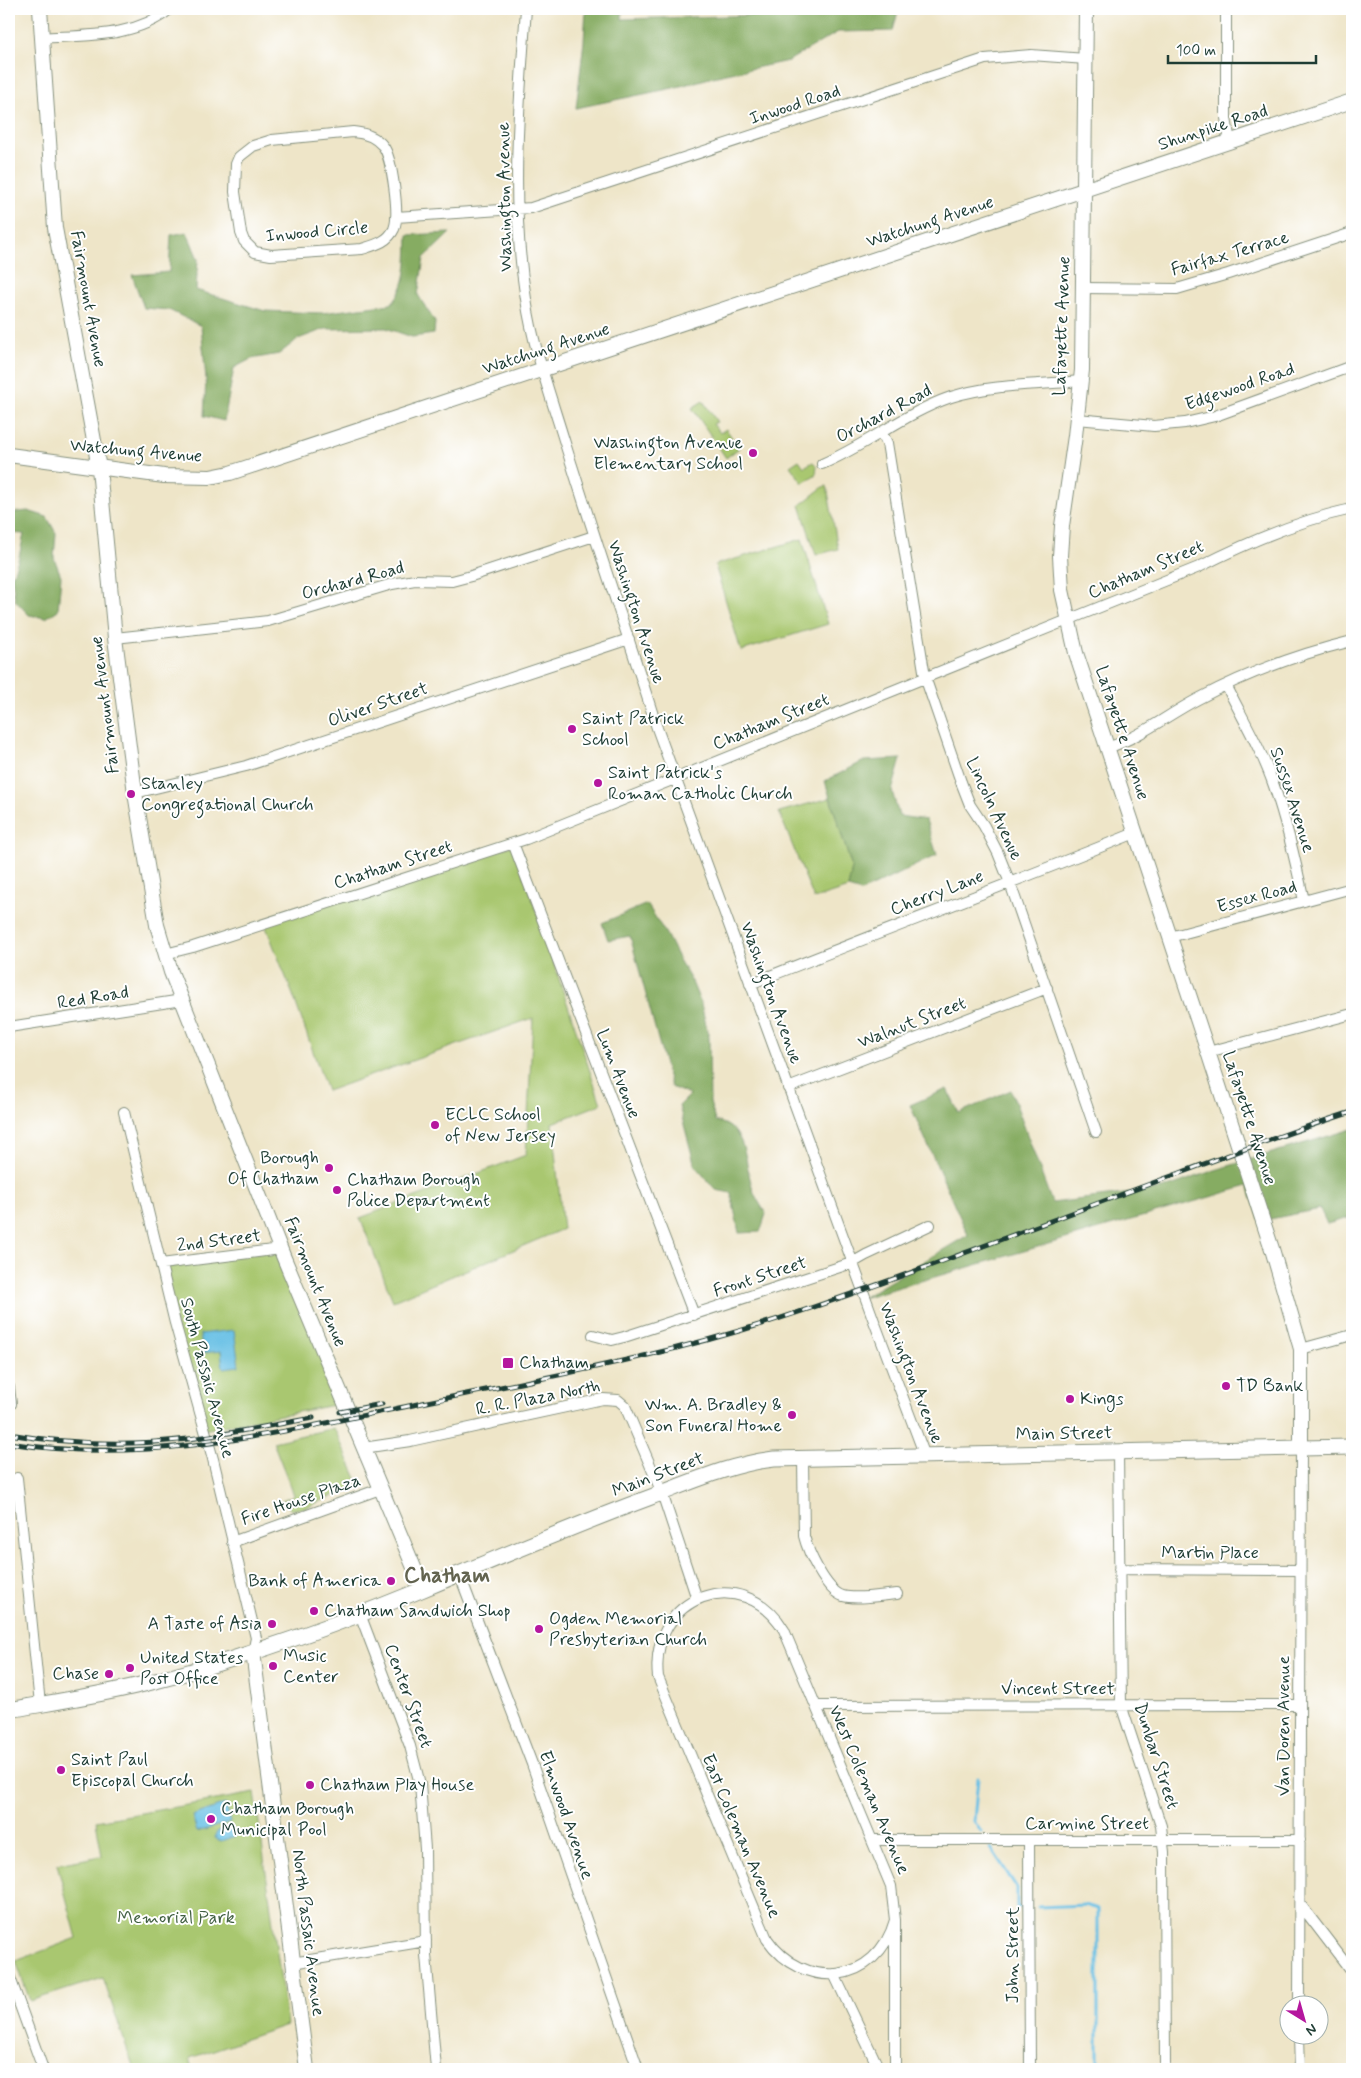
<svg xmlns="http://www.w3.org/2000/svg" width="1361" height="2078" font-family="Mynerve,sans-serif">
	<style>
		.green { fill: #a9c76f; stroke: #648252 }
		.forest { fill: #86ac62; stroke: #52744b }
		.water { fill: #68c0e5; stroke: #447e8c }
		.lines { fill: none; stroke-linecap: round; stroke-linejoin: round }
		.stream { stroke: #68c0e5; stroke-width: 3 }
		.street-casing { stroke: #86917e; stroke-width: 12 }
		.secondary-casing { stroke: #86917e; stroke-width: 16 }
		.primary-casing { stroke: #86917e; stroke-width: 17 }
		.street { stroke: #fff; stroke-width: 10 }
		.secondary { stroke: #fff; stroke-width: 14 }
		.primary { stroke: #fff; stroke-width: 15 }
		.rail-casing { stroke: #1f3d34; stroke-width: 5 }
		.rail { stroke: #fff; stroke-width: 3; stroke-dasharray: 9; stroke-linecap: butt }
		.poi-dot { fill: #b5179e; stroke: #fff; stroke-width: 2 }
		.labels { text-anchor: middle; dominant-baseline: central; stroke-width: 4; stroke-linejoin: round; paint-order: stroke }
		.street-label { font-size: 18px; fill: #1f3d34; stroke: #fff }
		.poi-label { font-size: 18px; fill: #1f3d34; stroke: #fff; text-anchor: start }
		.park-label { font-size: 18px; fill: #426043; stroke: #fff }
		.district-label { font-size: 22px; font-weight: bold; fill: #636450; stroke: #fff }
	</style>
	<rect width="100%" height="100%" fill="#fff"/>
	<filter id="ink" filterUnits="userSpaceOnUse"><feTurbulence type="fractalNoise" baseFrequency=".02" numOctaves="2"/><feDisplacementMap in="SourceGraphic" scale="10" xChannelSelector="R" yChannelSelector="G"/><feConvolveMatrix kernelMatrix="1 2 1 2 8 2 1 2 1" color-interpolation-filters="sRGB"/></filter>
	<filter id="wash" filterUnits="userSpaceOnUse"><feTurbulence type="fractalNoise" baseFrequency=".0096" numOctaves="4" result="noise"/><feDisplacementMap in="SourceGraphic" scale="20" xChannelSelector="R" yChannelSelector="G"/><feGaussianBlur stdDeviation="1.12" result="paint"/><feColorMatrix in="noise" values="0 0 0 0 0 0 0 0 0 0 0 0 0 0 0 0 0 1.4 0 .05"/><feComposite in="paint" operator="in"/></filter>
	<g filter="url(#wash)">
		<rect width="100%" height="100%" fill="#eee5c8"/>
		<!-- green -->
		<path class="green" d="M 703,401 L 717,422 L 713,424 L 720,433 L 726,429 L 739,448 L 726,458 L 692,408 Z
			M 799,460 L 804,467 L 813,462 L 817,466 L 816,474 L 803,483 L 790,466 Z
			M 827,486 L 838,549 L 816,555 L 800,505 L 823,487 Z
			M 802,539 L 828,624 L 741,651 L 715,565 Z
			M 830,798 L 852,868 L 848,888 L 814,899 L 779,812 Z
			M 514,845 L 601,1104 L 552,1123 L 563,1229 L 393,1301 L 360,1218 L 526,1155 L 533,1018 L 327,1091 L 293,995 L 264,922 Z
			M 281,1250 L 344,1403 L 203,1430 L 160,1264 Z
			M 334,1428 L 360,1485 L 304,1508 L 291,1510 L 282,1500 L 294,1495 L 273,1442 Z
			M 255,1793 L 287,2025 L 190,2058 L 193,2069 L 134,2069 L 103,1978 L 30,2001 L 16,1961 L 77,1938 L 57,1864 L 102,1856 L 96,1821 Z"/>
		<!-- forest -->
		<path class="forest" d="M 586,9 L 622,9 L 622,19 L 898,11 L 893,31 L 838,32 L 788,61 L 717,76 L 673,88 L 576,108 L 584,41 Z
			M 187,232 L 198,259 L 196,290 L 265,311 L 322,313 L 391,304 C 409,285 407,261 408,235 L 450,233 L 424,258 L 418,295 L 435,322 L 434,334 L 412,337 L 386,328 L 325,329 L 298,339 L 279,354 L 251,359 L 234,368 L 224,421 L 204,416 L 206,379 L 201,326 L 169,310 L 144,308 L 132,275 L 169,272 L 171,235 Z
			M 28,511 L 47,517 L 56,533 L 54,558 L 61,576 L 58,610 L 46,618 L 29,615 L 15,600 L 12,577 L 19,557 L 24,534 L 9,533 L 9,513 Z
			M 901,759 L 892,791 L 899,816 L 926,820 L 937,855 L 861,892 L 848,888 L 852,868 L 825,781 L 864,761 Z
			M 647,904 L 666,934 L 678,958 L 692,982 L 701,1004 L 709,1037 L 710,1102 L 715,1121 C 748,1127 744,1161 752,1186 C 754,1196 761,1205 766,1214 L 760,1232 L 739,1233 L 731,1193 L 716,1190 L 695,1166 L 679,1106 L 690,1095 L 671,1087 L 630,936 L 608,940 L 602,923 Z
			M 947,1089 L 959,1113 L 1011,1090 L 1052,1203 L 1162,1189 L 1215,1170 L 1352,1129 L 1352,1217 L 1327,1224 L 1320,1209 L 1260,1221 L 1248,1186 L 862,1298 L 968,1235 L 910,1105 Z"/>
		<!-- water -->
		<path class="water" d="M 234,1330 L 239,1366 L 223,1368 L 221,1351 L 203,1353 L 200,1334 Z
			M 225,1804 L 231,1822 L 197,1832 L 192,1816 Z
			M 232,1827 L 235,1836 L 221,1841 L 215,1838 L 215,1835 L 218,1831 Z"/>
		<g class="lines">
			<!-- stream -->
			<path class="stream" d="M 978,1778 L 974,1821 L 981,1832
				M 991,1848 L 1017,1888 L 1017,1907 L 1021,1907
				M 1038,1907 L 1085,1905 L 1098,1909 L 1098,2069"/>
		</g>
	</g>
	<g filter="url(#ink)">
		<g class="lines">
			<defs>
				<path id="street" d="M 526,9 C 519,104 510,204 526,299 C 533,347 550,394 564,440 C 594,537 627,632 657,728 L 874,1321 L 925,1456
					M 1226,9 L 1226,118 L 1230,142
					M 42,38 C 85,35 135,38 170,9
					M 353,132 C 365,133 375,136 383,146 C 392,157 400,215 394,229 C 388,242 375,245 362,249 L 271,255 L 255,252 L 244,241 L 241,233 L 235,192 L 236,164 L 239,157 L 253,146 L 272,140 Z
					M 396,217 L 531,208 L 985,59 L 1031,55 L 1086,59
					M 1084,288 L 1177,289 L 1228,274 L 1352,233
					M 1077,419 L 1154,426 L 1185,423 L 1215,416 L 1352,366
					M 882,433 L 887,443 L 925,677 L 961,782 L 970,805 L 984,826 L 998,853 L 1010,883 L 1096,1132
					M 822,464 C 867,445 905,413 951,397 C 991,384 1039,385 1081,381
					M 115,638 L 268,621 L 392,584 L 415,580 L 452,581 L 471,576 L 594,536
					M 1226,685 C 1243,719 1262,751 1274,786 C 1287,824 1296,863 1304,901
					M 1107,748 C 1141,737 1167,715 1198,699 C 1247,673 1299,654 1352,641
					M 135,793 L 246,766 L 629,639
					M 513,843 L 694,1315
					M 1170,937 L 1352,888
					M 165,954 L 193,947 L 526,839 L 1199,567 C 1248,542 1299,520 1352,509
					M 750,984 C 878,933 1007,885 1135,833
					M 9,1027 L 182,1000
					M 1208,1052 L 1352,1014
					M 788,1088 L 1047,988
					M 124,1112 L 175,1323 L 213,1459 L 256,1638 L 253,1652
					M 161,1264 L 281,1249
					M 593,1335 L 612,1340 L 624,1337 L 852,1263 L 866,1255 L 930,1225
					M 1301,1349 L 1352,1335
					M 9,1387 L 11,1404
					M 363,1448 L 410,1441 L 603,1399 L 618,1400 L 625,1406 L 662,1493 L 697,1599
					M 1118,1452 L 1121,1705 L 1161,1826 L 1164,1852 L 1165,2069
					M 803,1458 L 804,1536 C 808,1552 826,1591 843,1596 C 857,1600 882,1595 897,1594
					M 17,1478 L 40,1704
					M 232,1542 L 380,1489
					M 1119,1569 L 1300,1570
					M 459,1573 L 532,1764 L 638,2069
					M 360,1614 L 410,1746 L 420,1784 L 425,1849 L 426,1955 L 436,2069
					M 817,1706 L 1300,1705
					M 873,1840 L 1300,1840
					M 1029,1840 L 1030,2069
					M 1300,1904 L 1352,1972
					M 895,1920 C 877,1985 804,1992 767,1939 L 658,1677 C 649,1595 743,1562 784,1630 L 891,1886 L 895,1920 L 895,2069
					M 292,1963 L 426,1941
					M 834,1974 L 879,2069
					M 9,1975 L 43,2069
					M 1299,2006 L 1301,1446
					M 1299,2036 L 1300,2069"/>
				<path id="secondary" d="M 40,9 L 55,228 L 99,468 L 115,638 L 135,793 L 157,925 L 171,972 L 284,1258 L 423,1589
					M 1086,9 L 1082,370 L 1075,436 L 1062,526 L 1060,556 L 1062,590 L 1076,653 L 1208,1052 L 1272,1249 L 1301,1349 L 1301,1446
					M 9,455 L 164,476 L 210,477 L 230,473 L 1352,101
					M 253,1652 L 307,2069"/>
				<path id="primary" d="M 9,1710 C 54,1702 100,1695 144,1684 C 239,1660 331,1627 421,1590 C 497,1558 573,1526 651,1497 C 691,1482 731,1464 774,1459 L 1352,1447"/>
			</defs>
			<!-- street casing -->
			<use href="#street" class="street-casing"/>
			<!-- secondary casing -->
			<use href="#secondary" class="secondary-casing"/>
			<!-- primary casing -->
			<use href="#primary" class="primary-casing"/>
			<!-- street -->
			<use href="#street" class="street"/>
			<!-- secondary -->
			<use href="#secondary" class="secondary"/>
			<!-- primary -->
			<use href="#primary" class="primary"/>
			<defs>
				<path id="rail" d="M 340,1412 L 382,1404
					M 9,1434 C 67,1444 129,1446 188,1439 C 230,1434 272,1425 313,1418
					M 9,1443 C 143,1465 273,1434 404,1407 C 536,1379 670,1356 799,1312 C 927,1269 1053,1219 1180,1173 C 1237,1152 1294,1130 1352,1112"/>
			</defs>
			<!-- rail casing -->
			<use href="#rail" class="rail-casing"/>
			<!-- rail -->
			<use href="#rail" class="rail"/>
		</g>
	</g>
	<!-- markers -->
	<g class="poi-dot">
		<circle cx="753" cy="453" r="5"/>
		<circle cx="572" cy="729" r="5"/>
		<circle cx="598" cy="783" r="5"/>
		<circle cx="131" cy="794" r="5"/>
		<circle cx="435" cy="1125" r="5"/>
		<circle cx="329" cy="1168" r="5"/>
		<circle cx="337" cy="1190" r="5"/>
		<rect x="502" y="1357" width="12" height="12" rx="2.5"/>
		<circle cx="1226" cy="1386" r="5"/>
		<circle cx="1070" cy="1399" r="5"/>
		<circle cx="792" cy="1415" r="5"/>
		<circle cx="391" cy="1581" r="5"/>
		<circle cx="314" cy="1611" r="5"/>
		<circle cx="272" cy="1624" r="5"/>
		<circle cx="539" cy="1629" r="5"/>
		<circle cx="273" cy="1666" r="5"/>
		<circle cx="130" cy="1668" r="5"/>
		<circle cx="109" cy="1674" r="5"/>
		<circle cx="61" cy="1770" r="5"/>
		<circle cx="310" cy="1785" r="5"/>
		<circle cx="211" cy="1819" r="5"/>
	</g>
	<g class="labels">
		<!-- street labels -->
		<g class="street-label">
			<text transform="translate(795 105) rotate(-18)">Inwood Road</text>
			<text transform="translate(1213 128) rotate(-18)">Shunpike Road</text>
			<text transform="translate(505 197) rotate(-91)">Washington Avenue</text>
			<text transform="translate(930 222) rotate(-18)">Watchung Avenue</text>
			<text transform="translate(317 232) rotate(-5)">Inwood Circle</text>
			<text transform="translate(1230 254) rotate(-16)">Fairfax Terrace</text>
			<text transform="translate(88 299) rotate(80)">Fairmount Avenue</text>
			<text transform="translate(1062 326) rotate(-88)">Lafayette Avenue</text>
			<text transform="translate(546 349) rotate(-18)">Watchung Avenue</text>
			<text transform="translate(1240 387) rotate(-19)">Edgewood Road</text>
			<text transform="translate(884 414) rotate(-28)">Orchard Road</text>
			<text transform="translate(136 451) rotate(5)">Watchung Avenue</text>
			<text transform="translate(1146 570) rotate(-23)">Chatham Street</text>
			<text transform="translate(353 581) rotate(-15)">Orchard Road</text>
			<text transform="translate(636 612) rotate(72)">Washington Avenue</text>
			<text transform="translate(105 705) rotate(-97)">Fairmount Avenue</text>
			<text transform="translate(378 705) rotate(-19)">Oliver Street</text>
			<text transform="translate(771 722) rotate(-22)">Chatham Street</text>
			<text transform="translate(1122 733) rotate(72)">Lafayette Avenue</text>
			<text transform="translate(1292 800) rotate(72)">Sussex Avenue</text>
			<text transform="translate(994 809) rotate(65)">Lincoln Avenue</text>
			<text transform="translate(393 865) rotate(-18)">Chatham Street</text>
			<text transform="translate(937 893) rotate(-21)">Cherry Lane</text>
			<text transform="translate(1257 897) rotate(-15)">Essex Road</text>
			<text transform="translate(771 993) rotate(70)">Washington Avenue</text>
			<text transform="translate(93 998) rotate(-9)">Red Road</text>
			<text transform="translate(912 1023) rotate(-21)">Walnut Street</text>
			<text transform="translate(618 1074) rotate(69)">Lum Avenue</text>
			<text transform="translate(1249 1118) rotate(72)">Lafayette Avenue</text>
			<text transform="translate(219 1241) rotate(-7)">2nd Street</text>
			<text transform="translate(760 1277) rotate(-18)">Front Street</text>
			<text transform="translate(315 1282) rotate(68)">Fairmount Avenue</text>
			<text transform="translate(911 1373) rotate(69)">Washington Avenue</text>
			<text transform="translate(207 1378) rotate(75)">South Passaic Avenue</text>
			<text transform="translate(538 1398) rotate(-11)">R. R. Plaza North</text>
			<text transform="translate(1064 1434) rotate(-1)">Main Street</text>
			<text transform="translate(658 1475) rotate(-21)">Main Street</text>
			<text transform="translate(301 1500) rotate(-19)">Fire House Plaza</text>
			<text x="1210" y="1553">Martin Place</text>
			<text x="1058" y="1689">Vincent Street</text>
			<text transform="translate(408 1696) rotate(70)">Center Street</text>
			<text transform="translate(1284 1726) rotate(-90)">Van Doren Avenue</text>
			<text transform="translate(1156 1756) rotate(72)">Dunbar Street</text>
			<text transform="translate(869 1790) rotate(67)">West Coleman Avenue</text>
			<text transform="translate(566 1815) rotate(71)">Elmwood Avenue</text>
			<text x="1087" y="1824">Carmine Street</text>
			<text transform="translate(741 1836) rotate(67)">East Coleman Avenue</text>
			<text transform="translate(308 1933) rotate(83)">North Passaic Avenue</text>
			<text transform="translate(1013 1955) rotate(-90)">John Street</text>
		</g>
		<!-- poi labels -->
		<g class="poi-label">
			<text x="743" y="443" text-anchor="end">Washington Avenue<tspan x="743" dy="21">Elementary School</tspan></text>
			<text x="582" y="719">Saint Patrick<tspan x="582" dy="21">School</tspan></text>
			<text x="608" y="773">Saint Patrick's<tspan x="608" dy="21">Roman Catholic Church</tspan></text>
			<text x="141" y="784">Stanley<tspan x="141" dy="21">Congregational Church</tspan></text>
			<text x="445" y="1115">ECLC School<tspan x="445" dy="21">of New Jersey</tspan></text>
			<text x="319" y="1158" text-anchor="end">Borough<tspan x="319" dy="21">Of Chatham</tspan></text>
			<text x="347" y="1180">Chatham Borough<tspan x="347" dy="21">Police Department</tspan></text>
			<text x="519" y="1363">Chatham</text>
			<text x="1236" y="1386">TD Bank</text>
			<text x="1080" y="1399">Kings</text>
			<text x="782" y="1405" text-anchor="end">Wm. A. Bradley &amp;<tspan x="782" dy="21">Son Funeral Home</tspan></text>
			<text x="381" y="1581" text-anchor="end">Bank of America</text>
			<text x="324" y="1611">Chatham Sandwich Shop</text>
			<text x="549" y="1619">Ogden Memorial<tspan x="549" dy="21">Presbyterian Church</tspan></text>
			<text x="262" y="1624" text-anchor="end">A Taste of Asia</text>
			<text x="283" y="1656">Music<tspan x="283" dy="21">Center</tspan></text>
			<text x="140" y="1658">United States<tspan x="140" dy="21">Post Office</tspan></text>
			<text x="99" y="1674" text-anchor="end">Chase</text>
			<text x="71" y="1760">Saint Paul<tspan x="71" dy="21">Episcopal Church</tspan></text>
			<text x="320" y="1785">Chatham Play House</text>
			<text x="221" y="1809">Chatham Borough<tspan x="221" dy="21">Municipal Pool</tspan></text>
		</g>
		<!-- park labels -->
		<g class="park-label">
			<text x="176" y="1918">Memorial Park</text>
		</g>
		<!-- district labels -->
		<g class="district-label">
			<text x="447" y="1576">Chatham</text>
		</g>
	</g>
	<!-- margin -->
	<rect width="1361" height="2078" fill="none" stroke="#fff" stroke-width="30"/>
	<!-- north arrow -->
	<g transform="translate(1304 2020) rotate(143)"><circle r="24" fill="#ffffff" stroke="#a5b1ae"/>
	<path d="M0-4L9 19L0 12L-9 19Z" fill="#b5179e"/>
	<text y="-8" font-size="14" font-weight="bold" text-anchor="middle" fill="#1f3d34">N</text>
	</g>
	<!-- scale -->
	<path d="M1168 55v8h148v-8" fill="none" stroke="#1f3d34" stroke-width="2.5"/>
	<text x="1176" y="55" font-size="15" fill="#1f3d34" stroke="#ffffff" stroke-width="4" paint-order="stroke">100 m</text>
</svg>
